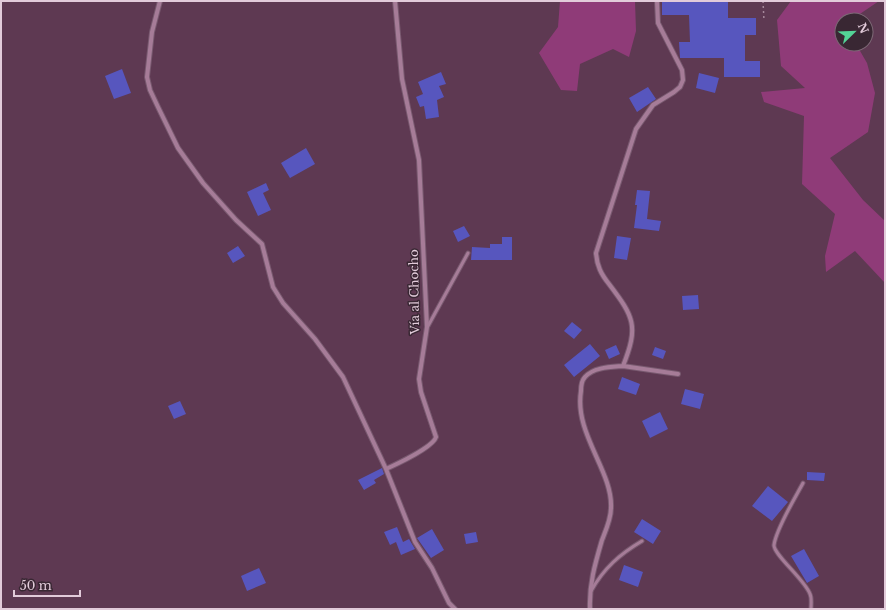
<svg xmlns="http://www.w3.org/2000/svg" width="886" height="610" font-family="'Libre Baskerville',serif">
	<style>
		.green { fill: #8f3b78 }
		.building { fill: #5756be }
		.lines { fill: none; stroke-linecap: round; stroke-linejoin: round }
		.service-casing { stroke: #78596f; stroke-width: 5 }
		.minor-casing { stroke: #78596f; stroke-width: 6 }
		.path { stroke: #a6899c; stroke-width: 1.5; stroke-dasharray: 2 3; stroke-linecap: butt }
		.service { stroke: #a67c98; stroke-width: 3 }
		.minor { stroke: #a67c98; stroke-width: 4 }
		.labels { text-anchor: middle; dominant-baseline: central; stroke-width: 3; stroke-linejoin: round; paint-order: stroke }
		.street-label { font-size: 12px; fill: #e2cbda; stroke: #392733 }
	</style>
	<rect width="100%" height="100%" fill="#5e3952"/>
	<!-- green -->
	<path class="green" d="M 560,1 L 635,1 L 636,31 L 629,57 L 613,49 L 580,64 L 577,91 L 561,90 L 539,53 L 558,27 Z
		M 791,1 L 879,1 L 851,20 L 842,20 L 842,44 L 856,44 L 867,63 L 875,93 L 868,132 L 830,158 L 863,200 L 885,221 L 885,283 L 855,251 L 826,272 L 825,256 L 835,214 L 802,184 L 804,116 L 764,102 L 761,92 L 805,88 L 781,66 L 777,20 Z"/>
	<!-- building -->
	<path class="building" d="M 662,1 L 728,1 L 728,18 L 756,18 L 756,35 L 745,35 L 745,61 L 760,61 L 760,77 L 724,77 L 724,58 L 680,58 L 679,42 L 690,42 L 689,15 L 662,15 Z
		M 122,69 L 131,93 L 114,99 L 105,76 Z
		M 441,72 L 446,84 L 439,86 L 444,97 L 437,100 L 439,117 L 426,119 L 424,106 L 420,107 L 416,97 L 423,94 L 418,82 Z
		M 699,73 L 719,78 L 715,93 L 696,88 Z
		M 648,87 L 656,99 L 637,112 L 629,98 Z
		M 306,148 L 315,164 L 290,178 L 281,163 Z
		M 266,183 L 269,190 L 263,193 L 271,210 L 258,216 L 247,192 Z
		M 637,190 L 650,191 L 647,219 L 661,221 L 659,231 L 634,228 L 637,205 L 635,205 Z
		M 464,226 L 470,236 L 458,242 L 453,231 Z
		M 617,236 L 631,238 L 627,260 L 614,258 Z
		M 502,237 L 512,237 L 512,260 L 471,260 L 472,247 L 490,248 L 490,244 L 502,244 Z
		M 238,246 L 245,256 L 233,263 L 227,253 Z
		M 698,295 L 699,309 L 683,310 L 682,296 Z
		M 572,322 L 582,330 L 574,339 L 564,331 Z
		M 590,344 L 600,356 L 574,377 L 564,365 Z
		M 616,345 L 620,354 L 609,359 L 605,350 Z
		M 655,347 L 666,351 L 663,359 L 652,355 Z
		M 622,377 L 640,384 L 636,395 L 618,389 Z
		M 685,389 L 704,394 L 700,409 L 681,404 Z
		M 180,401 L 186,414 L 174,419 L 168,406 Z
		M 660,412 L 668,429 L 650,438 L 642,421 Z
		M 382,468 L 384,474 L 374,480 L 376,483 L 364,490 L 358,480 Z
		M 807,472 L 825,473 L 824,481 L 807,480 Z
		M 768,486 L 788,502 L 772,521 L 752,506 Z
		M 642,519 L 661,531 L 653,544 L 634,532 Z
		M 397,527 L 403,542 L 409,539 L 415,549 L 401,555 L 396,542 L 390,545 L 384,532 Z
		M 432,529 L 444,550 L 431,558 L 417,538 Z
		M 476,532 L 478,542 L 466,544 L 464,534 Z
		M 804,549 L 819,576 L 807,583 L 791,556 Z
		M 624,565 L 643,572 L 638,587 L 619,580 Z
		M 259,568 L 266,583 L 247,591 L 241,576 Z"/>
	<g class="lines">
		<defs>
			<path id="service" d="M 428,326 L 468,253
				M 803,483 C 795,498 776,529 774,545 C 773,554 805,580 810,594 C 812,598 811,604 811,609
				M 591,591 C 604,568 620,554 642,541"/>
			<path id="minor" d="M 160,1 L 152,32 L 147,77 L 150,90 L 158,107 L 178,148 L 203,183 L 236,220 L 262,244 L 273,287 L 283,303 L 315,339 L 343,377 L 386,469 L 415,542 L 432,568 L 449,603 L 455,609
				M 623,366 L 678,374
				M 386,469 C 397,464 433,447 436,437 L 421,392 L 419,379 L 427,327 L 419,160 L 402,79 L 395,1
				M 590,609 C 589,584 595,564 602,540 C 606,530 611,519 611,508 C 613,471 574,434 581,391 C 581,386 582,380 585,377 C 594,367 611,367 623,366 C 639,326 634,317 609,284 C 601,274 597,266 596,253 L 636,129 L 653,105 L 674,92 L 680,87 L 683,80 L 682,70 L 658,23 L 657,1"/>
		</defs>
		<!-- service casing -->
		<use href="#service" class="service-casing"/>
		<!-- minor casing -->
		<use href="#minor" class="minor-casing"/>
		<!-- path -->
		<path class="path" d="M 763,1 L 764,21"/>
		<!-- service -->
		<use href="#service" class="service"/>
		<!-- minor -->
		<use href="#minor" class="minor"/>
	</g>
	<g class="labels">
		<!-- street labels -->
		<g class="street-label">
			<text transform="translate(414 292) rotate(-91)">Vía al Chocho</text>
		</g>
	</g>
	<!-- border -->
	<rect width="886" height="610" fill="none" stroke="#e2cbda" stroke-width="4"/>
	<!-- north arrow -->
	<g transform="translate(854 32) rotate(67)"><circle r="19" fill="#392733" stroke="#7d6976"/>
	<path d="M0-3L7 15L0 10L-7 15Z" fill="#53d396"/>
	<text y="-6" font-size="11" font-weight="bold" text-anchor="middle" fill="#e2cbda">N</text>
	</g>
	<!-- scale -->
	<path d="M14 590v6h66v-6" fill="none" stroke="#e2cbda" stroke-width="2"/>
	<text x="20" y="590" font-size="12" fill="#e2cbda" stroke="#392733" stroke-width="3" paint-order="stroke">50 m</text>
</svg>
